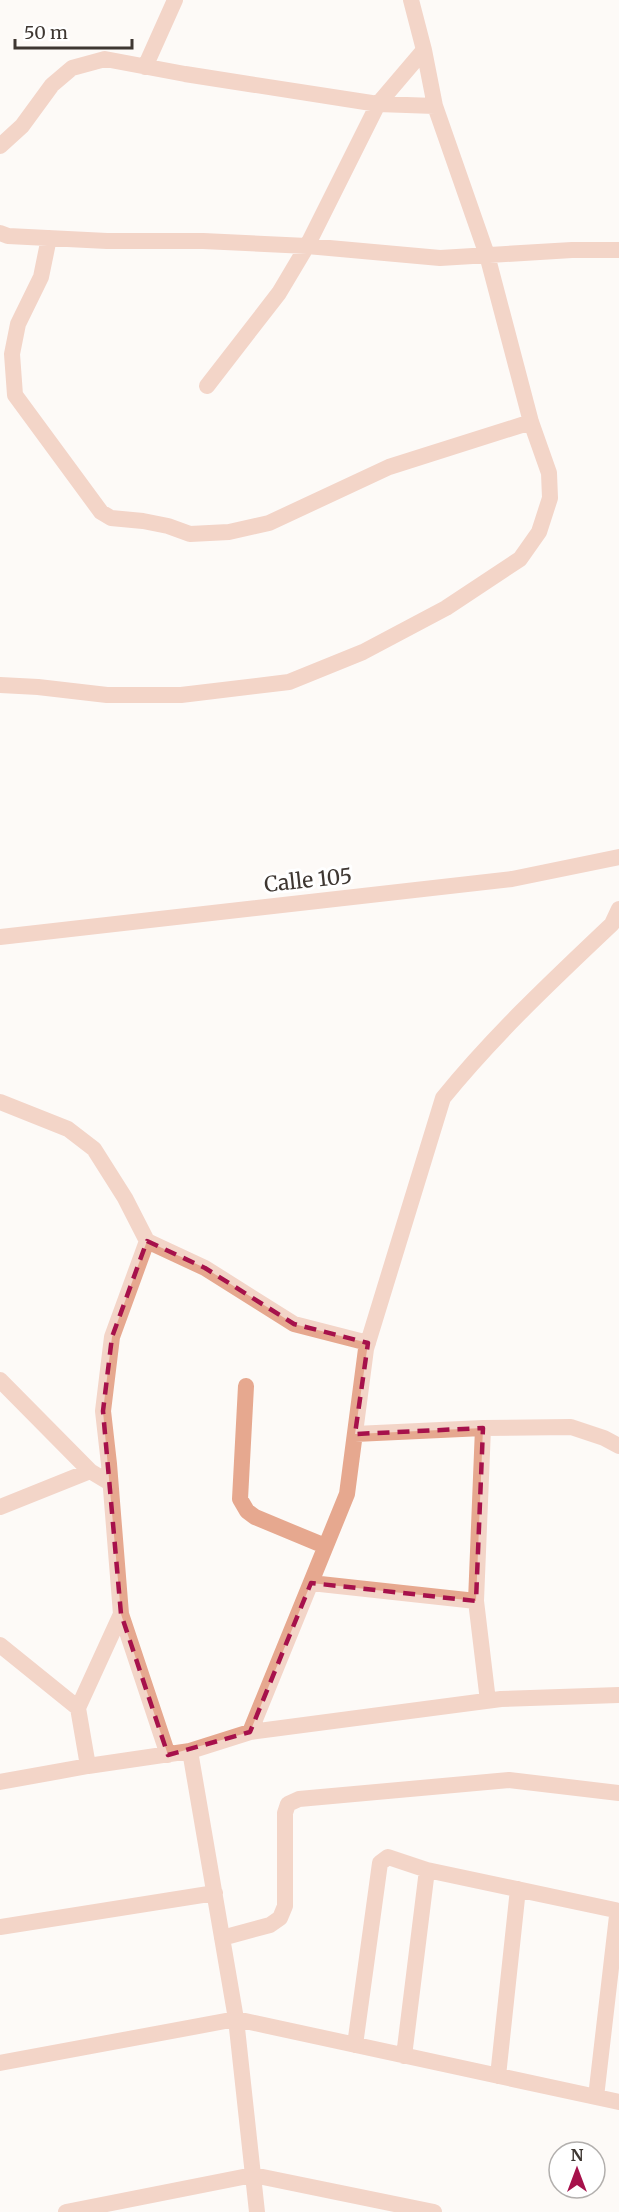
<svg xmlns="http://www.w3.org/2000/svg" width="619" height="2212" font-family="Merriweather,serif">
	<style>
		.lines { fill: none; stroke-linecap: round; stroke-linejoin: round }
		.minor { stroke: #e6a88f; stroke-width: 16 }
		.marked { fill: none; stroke: #a6114b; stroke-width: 4.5; stroke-dasharray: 12 8; stroke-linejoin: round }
		.labels { text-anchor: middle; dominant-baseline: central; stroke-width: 6; stroke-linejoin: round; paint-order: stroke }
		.street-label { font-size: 21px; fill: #3e3732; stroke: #fff }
	</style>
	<rect width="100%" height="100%" fill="#fdfaf7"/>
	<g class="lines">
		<!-- minor -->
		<path class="minor" d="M 145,67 L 175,0
			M 0,146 L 22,126 L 52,85 L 72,68 L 105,59 L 185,74 L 378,104 L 435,106
			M 0,233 L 8,236 L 107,241 L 203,241 L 307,246 L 440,258 L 572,250 L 619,250
			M 49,238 L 41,277 L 18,324 L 12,354 L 15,395 L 101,512 L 111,518 L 143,521 L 168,526 L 190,534 L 229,532 L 269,523 L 389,467 L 531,422
			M 207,386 L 279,293 L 307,246 L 378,104 L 424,50
			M 0,685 L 38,687 L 107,695 L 181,695 L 289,682 L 363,652 L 446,608 L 520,559 L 539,532 L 550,498 L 549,473 L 531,422 L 487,255 L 435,106 L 424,50 L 411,0
			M 0,937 L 512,879 L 619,857
			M 0,1102 L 68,1129 L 94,1149 L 125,1198 L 147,1241 L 205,1268 L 294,1324 L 368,1343
			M 147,1241 L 112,1337 L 103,1411 L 109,1464 L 121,1614 L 168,1755
			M 0,1380 L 90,1471 L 110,1483
			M 246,1386 L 240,1499 L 247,1511 L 255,1517 L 325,1546
			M 483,1428 L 476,1601 L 488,1701
			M 355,1434 L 483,1428 L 571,1427 L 604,1438 L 619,1446
			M 0,1507 L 90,1471
			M 311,1583 L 476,1601
			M 0,1645 L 78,1708 L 88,1766
			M 78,1708 L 121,1614
			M 250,1732 L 347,1494 L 366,1349 L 443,1098 C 494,1035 554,979 612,924 L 619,909
			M 190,1751 L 236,2019 L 257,2212
			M 0,1782 L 88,1766 L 190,1751 L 250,1732 L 501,1699 L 619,1695
			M 0,1927 L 215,1893
			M 222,1938 L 270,1925 L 280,1918 L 285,1906 L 285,1813 L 288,1804 L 299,1799 L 509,1780 L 619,1793
			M 355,2045 L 380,1863 L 388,1857 L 427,1870 L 615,1910 L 617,1916 L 596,2097
			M 404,2056 L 427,1870
			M 0,2063 L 236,2019 L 619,2102
			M 498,2076 L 518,1889
			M 66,2212 L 253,2175 L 434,2212"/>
	</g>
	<!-- marked area -->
	<path d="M0 0H619V2212H0ZM 147,1241 L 205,1268 L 294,1324 L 368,1343 L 355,1434 L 483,1428 L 476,1601 L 311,1583 L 250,1732 L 168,1755 L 121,1614 L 103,1411 L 112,1337 Z" fill="#fdfaf7" fill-opacity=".55" fill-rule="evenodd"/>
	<path class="marked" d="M 147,1241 L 205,1268 L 294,1324 L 368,1343 L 355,1434 L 483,1428 L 476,1601 L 311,1583 L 250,1732 L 168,1755 L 121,1614 L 103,1411 L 112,1337 Z"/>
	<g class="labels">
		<!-- street labels -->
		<g class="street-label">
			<text transform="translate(308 880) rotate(-6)">Calle 105</text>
		</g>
	</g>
	<!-- north arrow -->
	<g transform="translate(577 2170)"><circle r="28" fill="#ffffff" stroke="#b2afad" stroke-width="1.5"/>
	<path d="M0-4.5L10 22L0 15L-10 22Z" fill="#a6114b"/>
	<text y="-9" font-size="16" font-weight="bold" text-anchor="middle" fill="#3e3732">N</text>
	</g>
	<!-- scale -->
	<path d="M15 39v9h117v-9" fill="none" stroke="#3e3732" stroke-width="3"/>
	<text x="24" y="39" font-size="18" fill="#3e3732" stroke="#ffffff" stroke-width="4.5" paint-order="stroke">50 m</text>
</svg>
